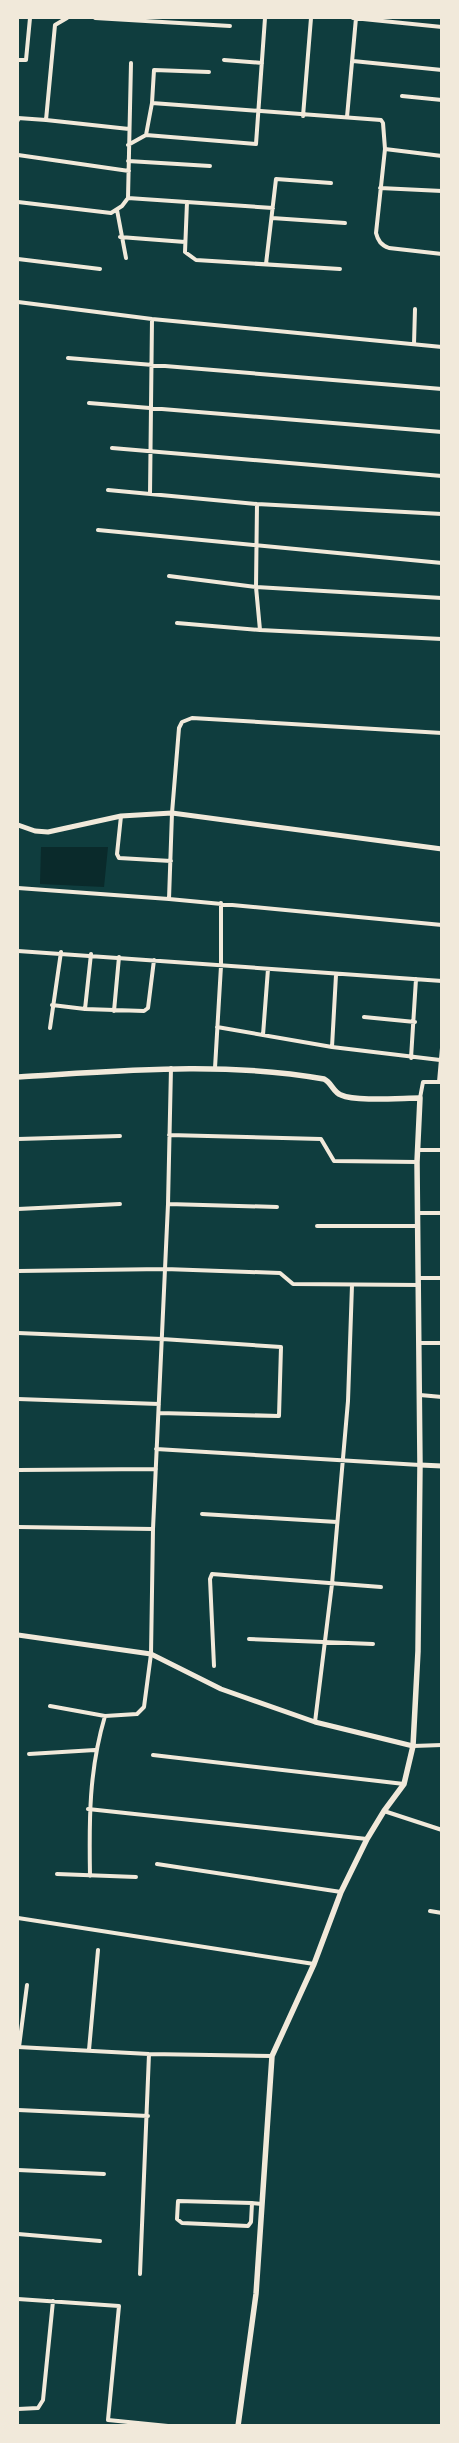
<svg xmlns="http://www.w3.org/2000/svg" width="459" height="2443" font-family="Manrope,sans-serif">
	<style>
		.water { fill: #0a2a2b }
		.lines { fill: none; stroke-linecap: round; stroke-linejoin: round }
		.minor { stroke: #f1e9da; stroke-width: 4 }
		.tertiary { stroke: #f1e9da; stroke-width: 5 }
		.secondary { stroke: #f1e9da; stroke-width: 5.5 }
	</style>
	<rect width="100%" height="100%" fill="#0f3d3e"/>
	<!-- water -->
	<path class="water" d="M 41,847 L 108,847 L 104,887 L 40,884 Z"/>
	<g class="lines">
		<!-- minor -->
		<path class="minor" d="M 95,18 L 230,26
			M 353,18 L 442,27
			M 18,60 L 26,60 L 30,18
			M 224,60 L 262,63
			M 353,61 L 442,70
			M 209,72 L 154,70 L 152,103 L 381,120 L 383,123 L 385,149 L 376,233 C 378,241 381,245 389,248 L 442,254
			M 402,96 L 442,100
			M 303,116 L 311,18
			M 347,117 L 356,18
			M 18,120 L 18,118 L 46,120 L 55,25 L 67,18
			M 46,120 L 129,129
			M 146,135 L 152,103
			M 128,145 L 146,135 L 256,144 L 265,18
			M 385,149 L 442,156
			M 18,155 L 129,171
			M 128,161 L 210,166
			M 380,188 L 442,191
			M 128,198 L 273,208
			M 18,202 L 111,213 L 122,206 L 128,198 L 131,63
			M 187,202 L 185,252 L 196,260 L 340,269
			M 117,210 L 126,258
			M 272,218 L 345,223
			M 120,237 L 185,242
			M 18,259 L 100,269
			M 266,264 L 276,179 L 331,183
			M 18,302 L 152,319 L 442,347
			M 414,344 L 415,309
			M 68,358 L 442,389
			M 89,403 L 442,432
			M 112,448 L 442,476
			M 108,490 L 257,504 L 442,514
			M 150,494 L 152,319
			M 257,504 L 256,587 L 260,630
			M 98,530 L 442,563
			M 169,576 L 256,587 L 442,598
			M 177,623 L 260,630 L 442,639
			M 121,816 L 117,854 L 119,858 L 171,861
			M 18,888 L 169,899 L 442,925
			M 169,899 L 172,813 L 179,728 L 182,722 L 192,718 L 442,733
			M 18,951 L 442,981
			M 91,954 L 85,1009 L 144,1011 L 148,1008 L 154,960
			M 52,1005 L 85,1009
			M 114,1011 L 119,957
			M 364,1017 L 415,1022
			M 217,1027 L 332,1047 L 440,1060
			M 50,1028 L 61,952
			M 263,1035 L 268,969
			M 332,1047 L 336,975
			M 411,1058 L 416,979
			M 215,1068 L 221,966 L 221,903
			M 439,1082 L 442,1048
			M 420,1098 L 423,1082 L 442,1082
			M 169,1135 L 321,1139 L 334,1161 L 417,1162
			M 18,1139 L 120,1136
			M 418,1150 L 442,1150
			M 168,1204 L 277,1207
			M 18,1209 L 120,1204
			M 417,1213 L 442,1213
			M 317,1226 L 417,1226
			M 18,1271 L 165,1269 L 280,1273 L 293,1284 L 419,1285
			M 419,1278 L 442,1278
			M 18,1333 L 162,1339 L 281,1347 L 279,1416 L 159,1413
			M 419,1343 L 442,1343
			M 420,1395 L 442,1397
			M 18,1399 L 159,1404
			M 156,1449 L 420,1465
			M 18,1470 L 156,1469
			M 202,1514 L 337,1522
			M 18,1527 L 153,1529
			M 249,1639 L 373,1644
			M 214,1666 L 210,1579 L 212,1574 L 381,1587
			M 50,1706 L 105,1716 L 137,1714 L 144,1707 L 151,1654 L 153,1529 L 168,1204 L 171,1068
			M 315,1722 L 332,1584 L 348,1401 L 352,1285
			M 413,1746 L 442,1745
			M 29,1754 L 95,1750
			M 153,1755 L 404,1784
			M 88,1809 L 367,1839
			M 384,1811 L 442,1830
			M 157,1864 L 341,1892
			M 57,1874 L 136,1877
			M 90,1876 C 89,1819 89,1770 105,1716
			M 430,1911 L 442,1913
			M 18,1918 L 314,1964
			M 18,2047 L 149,2054 L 272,2056
			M 19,2047 L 27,1985
			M 89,2050 L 98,1950
			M 18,2110 L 148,2116
			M 18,2170 L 104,2174
			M 252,2203 L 251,2222 L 248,2226 L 182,2223 L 177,2219 L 178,2201 L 252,2203 L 262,2204
			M 18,2234 L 100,2241
			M 140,2274 L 149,2054
			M 18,2299 L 119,2306 L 108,2420 L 168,2426
			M 18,2409 L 38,2408 L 43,2400 L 53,2301"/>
		<!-- tertiary -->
		<path class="tertiary" d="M 18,825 L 35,831 L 48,832 L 121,816 L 172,813 L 442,849
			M 420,1465 L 442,1466
			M 18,1635 L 151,1654 L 221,1689 L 315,1722 L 413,1746"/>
		<!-- secondary -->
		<path class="secondary" d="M 18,1077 C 119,1071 223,1061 324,1079 C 332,1083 333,1092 341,1095 C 356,1102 402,1098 420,1098 L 417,1162 L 420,1465 L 418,1651 L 413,1746 L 404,1784 L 384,1811 L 367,1839 L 341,1892 L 314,1964 L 272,2056 L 256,2294 L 238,2426"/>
	</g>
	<!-- border -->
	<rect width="459" height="2443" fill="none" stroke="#f1e9da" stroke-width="38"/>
</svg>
